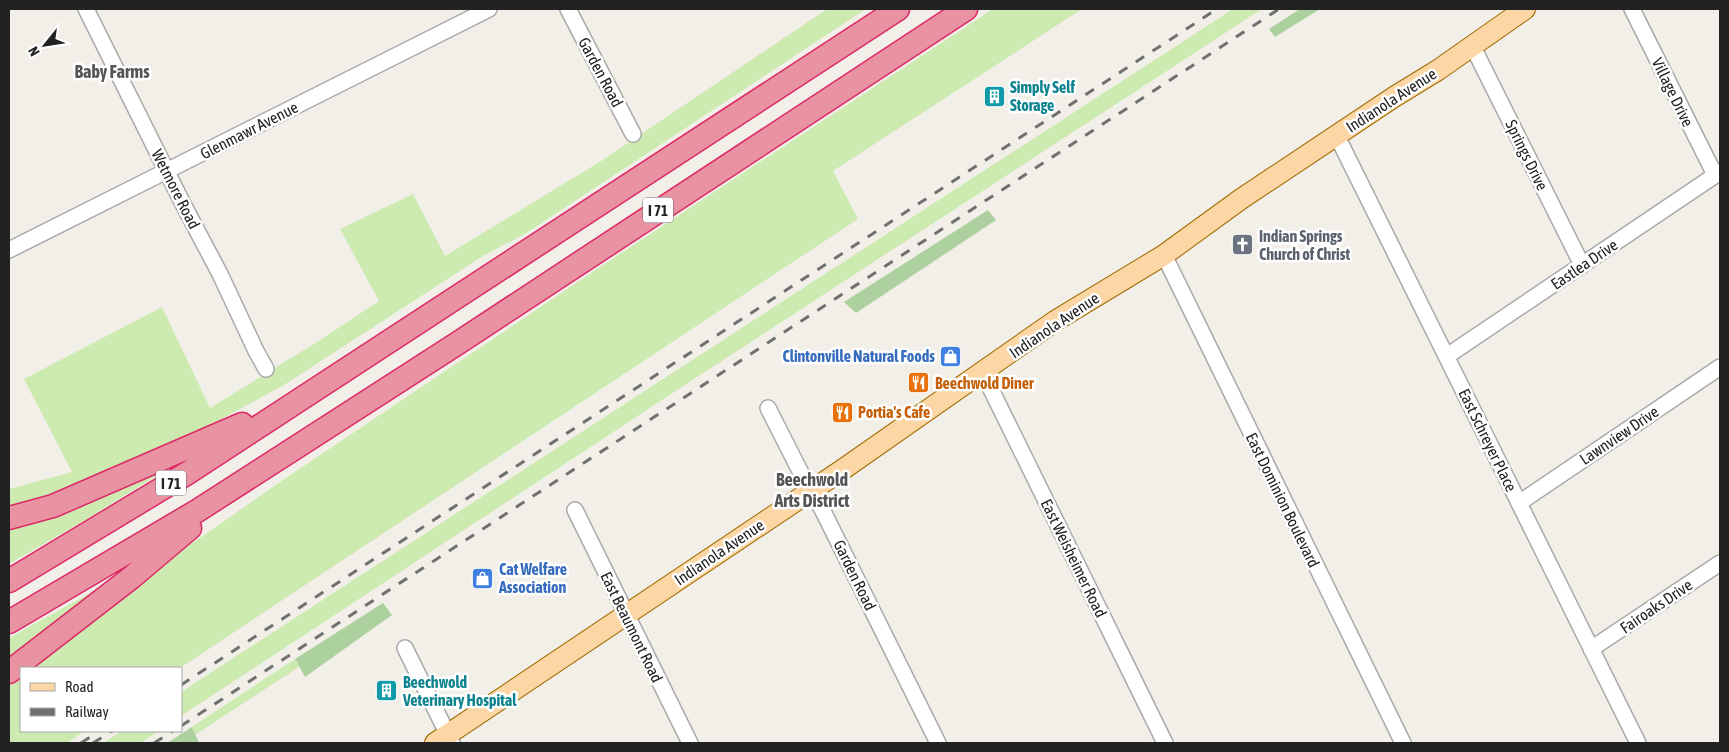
<svg xmlns="http://www.w3.org/2000/svg" width="1729" height="752" font-family="'Asap Condensed',sans-serif">
	<style>
		.grass { fill: #cdebb0 }
		.forest { fill: #add19e }
		.lines { fill: none; stroke-linecap: round; stroke-linejoin: round }
		.minor-casing { stroke: #a9a9a9; stroke-width: 18 }
		.major-casing { stroke: #a06b00; stroke-width: 22 }
		.highway-casing { stroke: #dc2a67; stroke-width: 25 }
		.minor { stroke: #fff; stroke-width: 15 }
		.major { stroke: #fcd6a4; stroke-width: 20 }
		.highway { stroke: #e892a2; stroke-width: 22 }
		.rail { stroke: #707070; stroke-width: 3; stroke-dasharray: 10 10; stroke-linecap: butt }
		.labels { text-anchor: middle; dominant-baseline: central; stroke-width: 5; stroke-linejoin: round; paint-order: stroke }
		.shield { fill: #fff; stroke: #646464; stroke-width: 1 }
		.shield-label { font-size: 15px; font-weight: bold; fill: #222 }
		.street-label { font-size: 16px; fill: #222; stroke: #fff }
		.culture-label { font-size: 16px; font-weight: bold; fill: #0d838f; stroke: #fff; text-anchor: start }
		.worship-label { font-size: 16px; font-weight: bold; fill: #5b616d; stroke: #fff; text-anchor: start }
		.shop-label { font-size: 16px; font-weight: bold; fill: #366cbe; stroke: #fff; text-anchor: end }
		.food-label { font-size: 16px; font-weight: bold; fill: #c56008; stroke: #fff; text-anchor: start }
		.neighbourhood-label { font-size: 18px; font-weight: bold; fill: #555; stroke: #fff }
	</style>
	<rect width="100%" height="100%" fill="#f2efe9"/>
	<!-- grass -->
	<path class="grass" d="M 827,9 L 866,9 L 525,234 L 483,256 L 284,385 L 188,437 L 124,469 L 9,512 L 9,489 L 72,472 L 24,379 L 162,307 L 210,408 L 317,342 L 379,301 L 340,229 L 413,194 L 445,256 L 601,161 Z
		M 993,9 L 1082,9 L 833,171 L 858,219 L 180,668 L 27,668 L 164,563 L 280,482 L 594,271 Z
		M 1233,9 L 1262,9 L 662,400 L 181,716 L 181,692 Z
		M 177,463 L 82,522 L 9,564 L 9,527 Z
		M 101,587 L 9,662 L 9,638 Z
		M 295,659 L 299,667 L 195,735 L 192,727 Z
		M 21,673 L 21,731 L 85,731 L 67,743 L 9,743 L 9,683 Z
		M 122,731 L 159,731 L 140,743 L 103,743 Z"/>
	<!-- forest -->
	<path class="forest" d="M 1300,9 L 1320,9 L 1275,37 L 1269,29 Z
		M 988,210 L 996,220 L 856,313 L 844,302 Z
		M 383,603 L 392,615 L 305,677 L 295,659 Z
		M 192,727 L 199,743 L 167,743 Z"/>
	<g class="lines">
		<defs>
			<path id="minor" d="M 86,9 L 183,204 L 220,274 L 256,351 L 266,369
				M 568,9 L 633,134
				M 1632,9 L 1715,175
				M 1472,45 L 1582,265
				M 1337,136 L 1638,743
				M 9,250 L 489,9
				M 1164,255 L 1403,743
				M 1447,356 L 1720,172
				M 983,373 L 1165,743
				M 768,408 L 801,473 L 822,509 L 938,743
				M 1519,503 L 1720,367
				M 575,510 L 690,743
				M 405,648 L 452,743
				M 1591,649 L 1720,563"/>
			<path id="major" d="M 435,743 L 842,470 L 1055,321 L 1164,255 L 1241,199 L 1394,97 L 1438,70 L 1525,9"/>
			<path id="highway" d="M 9,518 L 53,506 L 242,424
				M 9,581 L 186,474 L 898,9
				M 9,622 L 197,511 L 458,343 L 966,9
				M 9,672 L 132,577 L 190,528"/>
		</defs>
		<!-- minor casing -->
		<use href="#minor" class="minor-casing"/>
		<!-- major casing -->
		<use href="#major" class="major-casing"/>
		<!-- highway casing -->
		<use href="#highway" class="highway-casing"/>
		<!-- minor -->
		<use href="#minor" class="minor"/>
		<!-- major -->
		<use href="#major" class="major"/>
		<!-- highway -->
		<use href="#highway" class="highway"/>
		<!-- rail -->
		<path class="rail" d="M 181,685 L 1217,9
			M 181,726 L 1279,9
			M 81,743 L 98,732
			M 93,743 L 112,731
			M 154,743 L 173,731"/>
	</g>
	<!-- icons -->
	<defs>
		<symbol id="building-square" viewBox="-11 -11 22 22"><rect x="-9" y="-9" width="18" height="18" rx="4" fill="#0f9aa8" stroke="#fff"/><path d="M-4-6H4V6H1V3H-1V6H-4ZM-2.5-4.3h1.7v1.8h-1.7ZM.8-4.3h1.7v1.8H.8ZM-2.5-1h1.7V.8h-1.7ZM.8-1h1.7V.8H.8Z" fill="#fff"/></symbol>
		<symbol id="church-square" viewBox="-11 -11 22 22"><rect x="-9" y="-9" width="18" height="18" rx="4" fill="#6b7280" stroke="#fff"/><path d="M-1.2-6h2.4v3.5h3.3v2.4h-3.3V6h-2.4V-.1h-3.3v-2.4h3.3Z" fill="#fff"/></symbol>
		<symbol id="shop-square" viewBox="-11 -11 22 22"><rect x="-9" y="-9" width="18" height="18" rx="4" fill="#3f7fe0" stroke="#fff"/><path d="M-5-2.5h2.3a2.7 3.5 0 0 1 5.4 0H5L5.5 6h-11ZM-1.5-2.5h3a1.5 2.3 0 0 0-3 0Z" fill="#fff"/></symbol>
		<symbol id="restaurant-square" viewBox="-11 -11 22 22"><rect x="-9" y="-9" width="18" height="18" rx="4" fill="#e8710a" stroke="#fff"/><path d="M-5-6h1v4h1v-4h1v4h1v-4h1v5L-1.5 .5V6h-2V.5L-5-1ZM5-6V6H3V1.5H1.5Q1.5-4 5-6Z" fill="#fff"/></symbol>
	</defs>
	<g fill-rule="evenodd">
		<use href="#building-square" x="982" y="84" width="25" height="25"/>
		<use href="#church-square" x="1230" y="232" width="25" height="25"/>
		<use href="#shop-square" x="938" y="344" width="25" height="25"/>
		<use href="#restaurant-square" x="906" y="370" width="25" height="25"/>
		<use href="#restaurant-square" x="830" y="400" width="25" height="25"/>
		<use href="#shop-square" x="470" y="566" width="25" height="25"/>
		<use href="#building-square" x="374" y="678" width="25" height="25"/>
	</g>
	<g class="labels">
		<!-- shield labels -->
		<g class="shield">
			<rect x="643" y="197.5" width="30" height="25" rx="4"/>
			<rect x="156" y="470.5" width="30" height="25" rx="4"/>
		</g>
		<g class="shield-label">
			<text x="658" y="210">I 71</text>
			<text x="171" y="483">I 71</text>
		</g>
		<!-- street labels -->
		<g class="street-label">
			<text transform="translate(601 72) rotate(62)">Garden Road</text>
			<text transform="translate(1673 92) rotate(64)">Village Drive</text>
			<text transform="translate(1391 100) rotate(-33)">Indianola Avenue</text>
			<text transform="translate(249 130) rotate(-27)">Glenmawr Avenue</text>
			<text transform="translate(1527 155) rotate(64)">Springs Drive</text>
			<text transform="translate(176 189) rotate(63)">Wetmore Road</text>
			<text transform="translate(1584 264) rotate(-34)">Eastlea Drive</text>
			<text transform="translate(1054 325) rotate(-34)">Indianola Avenue</text>
			<text transform="translate(1619 435) rotate(-34)">Lawnview Drive</text>
			<text transform="translate(1488 440) rotate(64)">East Schreyer Place</text>
			<text transform="translate(1283 500) rotate(64)">East Dominion Boulevard</text>
			<text transform="translate(719 552) rotate(-34)">Indianola Avenue</text>
			<text transform="translate(1074 558) rotate(64)">East Weisheimer Road</text>
			<text transform="translate(855 575) rotate(64)">Garden Road</text>
			<text transform="translate(1656 606) rotate(-34)">Fairoaks Drive</text>
			<text transform="translate(632 627) rotate(64)">East Beaumont Road</text>
		</g>
		<!-- culture labels -->
		<g class="culture-label">
			<text x="1010" y="87">Simply Self<tspan x="1010" dy="18">Storage</tspan></text>
			<text x="403" y="682">Beechwold<tspan x="403" dy="18">Veterinary Hospital</tspan></text>
		</g>
		<!-- worship labels -->
		<g class="worship-label">
			<text x="1259" y="236">Indian Springs<tspan x="1259" dy="18">Church of Christ</tspan></text>
		</g>
		<!-- shop labels -->
		<g class="shop-label">
			<text x="935" y="356">Clintonville Natural Foods</text>
			<text x="499" y="569" text-anchor="start">Cat Welfare<tspan x="499" dy="18">Association</tspan></text>
		</g>
		<!-- food labels -->
		<g class="food-label">
			<text x="935" y="383">Beechwold Diner</text>
			<text x="858" y="412">Portia's Cafe</text>
		</g>
		<!-- neighbourhood labels -->
		<g class="neighbourhood-label">
			<text x="112" y="71">Baby Farms</text>
			<text x="812" y="479">Beechwold<tspan x="812" dy="21">Arts District</tspan></text>
		</g>
	</g>
	<!-- border -->
	<rect width="1729" height="752" fill="none" stroke="#222222" stroke-width="20"/>
	<!-- legend -->
	<rect x="20" y="667" width="162" height="65" fill="#ffffff" stroke="#a7a7a7"/>
	<rect x="30" y="683" width="25" height="8" fill="#fcd6a4" stroke="#a7a7a7"/>
	<text x="65" y="692" font-size="15" fill="#222222">Road</text>
	<rect x="30" y="708" width="25" height="8" fill="#707070" stroke="#a7a7a7"/>
	<text x="65" y="717" font-size="15" fill="#222222">Railway</text>
	<!-- north arrow -->
	<g transform="translate(45 45) rotate(240)" stroke="#ffffff" stroke-width="4" paint-order="stroke">
	<path d="M0-4L9 19L0 12L-9 19Z" fill="#222222"/>
	<text y="-8" font-size="14" font-weight="bold" text-anchor="middle" fill="#222222">N</text>
	</g>
</svg>
